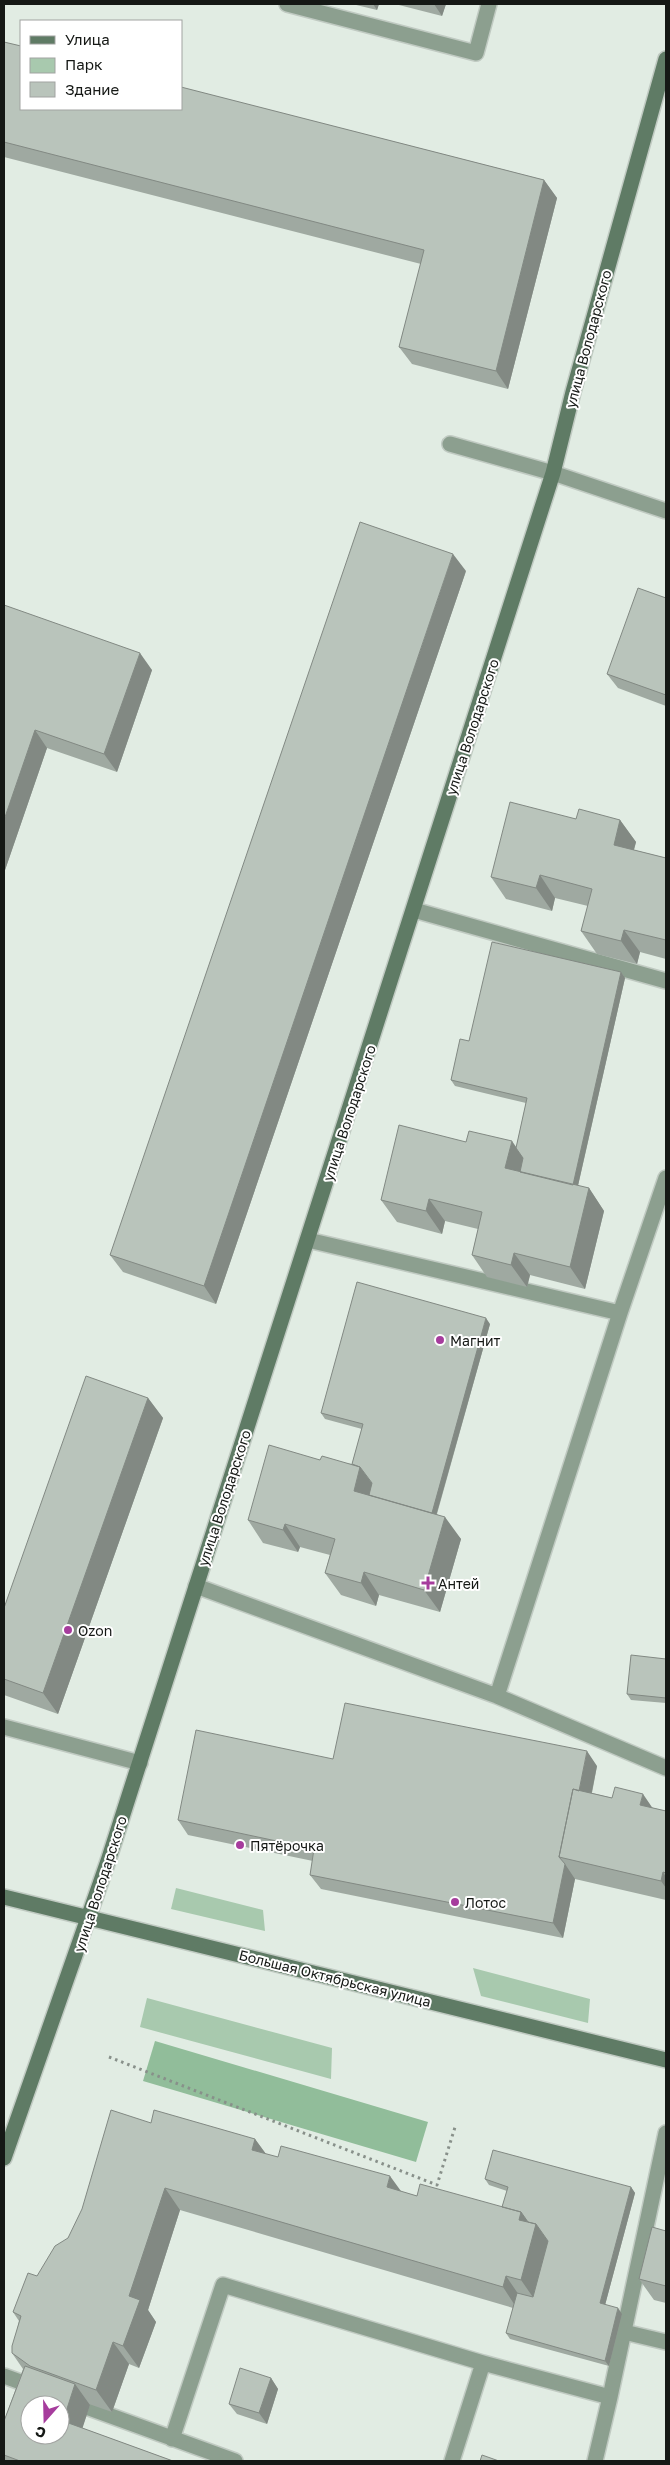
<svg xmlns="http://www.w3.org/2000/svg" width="670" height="2465" font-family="'Golos Text',sans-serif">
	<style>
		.green { fill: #a8c9ae }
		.forest { fill: #91bd9a }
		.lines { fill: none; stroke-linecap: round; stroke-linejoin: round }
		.lane-casing { stroke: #c0cac2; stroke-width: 18 }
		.street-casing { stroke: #c0cac2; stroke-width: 18 }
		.secondary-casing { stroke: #c0cac2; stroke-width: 18 }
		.path { stroke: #88908a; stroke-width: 3; stroke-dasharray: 2.5 4; stroke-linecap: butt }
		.lane { stroke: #8c9f8f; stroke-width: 15 }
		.street { stroke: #8c9f8f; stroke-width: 15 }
		.secondary { stroke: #5f7b65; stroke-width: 15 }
		.wall { fill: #9fa9a1 }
		.shaded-wall { fill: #828983 }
		.building { fill: #b9c4bb; stroke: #828983; fill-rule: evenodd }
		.poi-dot { fill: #a63c9d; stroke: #fff; stroke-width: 2 }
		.labels { text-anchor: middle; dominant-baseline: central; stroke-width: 4; stroke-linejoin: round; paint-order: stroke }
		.street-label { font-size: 14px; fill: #151815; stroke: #fff }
		.poi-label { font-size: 14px; fill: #151815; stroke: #fff; text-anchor: start }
	</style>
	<rect width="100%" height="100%" fill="#e1ece3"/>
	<!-- green -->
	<path class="green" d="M 176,1888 L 263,1910 L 265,1931 L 171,1909 Z
		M 473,1968 L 590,1999 L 588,2023 L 481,1996 Z
		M 147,1998 L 332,2048 L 331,2079 L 140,2027 Z"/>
	<!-- forest -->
	<path class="forest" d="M 155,2041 L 428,2122 L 416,2162 L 143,2081 Z"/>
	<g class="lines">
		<defs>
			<path id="lane" d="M 287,4 L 476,53 L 489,4
				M 450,444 L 553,473
				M 414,910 L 666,981
				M 308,1240 L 620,1313
				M 196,1586 L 497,1696 L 666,1768
				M 497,1696 L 620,1313 L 666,1178
				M 4,1727 L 140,1763
				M 624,2332 L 666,2342
				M 4,2376 L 37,2388
				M 89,2408 L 235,2461
				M 172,2439 L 223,2285 L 483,2363 L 610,2397 L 666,2133
				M 452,2461 L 483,2363
				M 595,2461 L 610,2397"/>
			<path id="street" d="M 553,473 L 666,511"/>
			<path id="secondary" d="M 4,1897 L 666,2060
				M 4,2158 L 108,1861 L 553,473 L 573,392 L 666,59"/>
		</defs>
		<!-- lane casing -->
		<use href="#lane" class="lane-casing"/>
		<!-- street casing -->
		<use href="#street" class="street-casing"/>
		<!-- secondary casing -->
		<use href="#secondary" class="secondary-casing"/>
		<!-- path -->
		<path class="path" d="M 109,2057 L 437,2185 L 456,2124"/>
		<!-- lane -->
		<use href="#lane" class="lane"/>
		<!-- street -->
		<use href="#street" class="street"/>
		<!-- secondary -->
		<use href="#secondary" class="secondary"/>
	</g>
	<!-- wall -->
	<path class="wall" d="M 352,4 L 379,4 L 377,10 Z
		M 395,4 L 446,4 L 442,16 Z
		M 4,42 L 544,180 L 557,198 L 508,389 L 412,364 L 399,347 L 421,264 L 4,157 Z
		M 466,571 L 216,1304 L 123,1272 L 110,1255 Z
		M 666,598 L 666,706 L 618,688 L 607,674 Z
		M 4,605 L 152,670 L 117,772 L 47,748 L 4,873 Z
		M 576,819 L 620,820 L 636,842 L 634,850 L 666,858 L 666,959 L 640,952 L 637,964 L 597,954 L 581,931 L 588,906 L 555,898 L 552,911 L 506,899 L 491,877 Z
		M 621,972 L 625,978 L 578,1186 L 589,1188 L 604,1211 L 585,1289 L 530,1275 L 527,1287 L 487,1277 L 472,1255 L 478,1229 L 445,1221 L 442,1234 L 397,1222 L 381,1200 L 466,1142 L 516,1148 L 526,1103 L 455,1086 L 451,1080 L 469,1041 Z
		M 490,1324 L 437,1514 L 461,1539 L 440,1612 L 379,1595 L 376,1606 L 341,1595 L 325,1573 L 330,1555 L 300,1547 L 298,1552 L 263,1543 L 248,1520 L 320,1460 L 352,1464 L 362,1429 L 325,1419 L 321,1413 Z
		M 148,1398 L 163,1418 L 58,1714 L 4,1695 L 4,1608 Z
		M 666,1659 L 666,1703 L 631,1700 L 627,1694 Z
		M 333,1759 L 597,1766 L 592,1793 L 666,1811 L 666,1900 L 575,1879 L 563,1938 L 321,1889 L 310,1875 L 313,1861 L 188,1835 L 178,1820 Z
		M 151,2123 L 255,2139 L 266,2154 L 417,2196 L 502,2207 L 507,2191 L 489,2185 L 485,2179 L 631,2187 L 635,2193 L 605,2305 L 622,2314 L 609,2366 L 510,2339 L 506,2333 L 513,2308 L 180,2210 L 148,2310 L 156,2322 L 139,2368 L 129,2364 L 112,2412 L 89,2404 L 90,2405 L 82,2428 L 173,2461 L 4,2461 L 4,2421 L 23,2369 L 12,2353 L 19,2321 L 13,2312 L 37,2276 L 68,2238 Z
		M 666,2231 L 666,2303 L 654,2300 L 639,2279 Z
		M 271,2378 L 278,2389 L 267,2424 L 237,2414 L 229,2404 Z"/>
	<!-- shaded-wall -->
	<path class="shaded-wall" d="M 373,4 L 379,4 L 377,10 Z
		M 434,4 L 446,4 L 442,16 Z
		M 544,180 L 557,198 L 508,389 L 496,371 Z
		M 453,554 L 466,571 L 216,1304 L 204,1286 Z
		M 140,653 L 152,670 L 117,772 L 104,754 Z
		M 35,730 L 47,748 L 4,873 L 4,820 Z
		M 620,820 L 636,842 L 629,867 L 614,845 Z
		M 540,875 L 555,898 L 552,911 L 536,888 Z
		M 624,930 L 640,952 L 637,964 L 621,941 Z
		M 621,972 L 625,978 L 574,1203 L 570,1198 Z
		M 512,1141 L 527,1163 L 522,1186 L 505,1168 Z
		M 589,1188 L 604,1211 L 585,1289 L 570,1267 Z
		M 429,1199 L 445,1221 L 442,1234 L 426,1211 Z
		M 514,1253 L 530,1275 L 527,1287 L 511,1265 Z
		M 486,1318 L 490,1324 L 432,1530 L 428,1525 Z
		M 148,1398 L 163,1418 L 58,1714 L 43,1693 Z
		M 360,1467 L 376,1489 L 370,1509 L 354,1491 Z
		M 445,1517 L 461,1539 L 440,1612 L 424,1590 Z
		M 285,1524 L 300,1547 L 298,1552 L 283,1530 Z
		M 364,1572 L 379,1595 L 376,1606 L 361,1583 Z
		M 587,1751 L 597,1766 L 578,1861 L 566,1858 Z
		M 643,1794 L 658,1816 L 640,1805 Z
		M 565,1864 L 575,1879 L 563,1938 L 553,1923 Z
		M 663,1872 L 666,1877 L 666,1888 L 661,1881 Z
		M 255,2139 L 271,2161 L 252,2150 Z
		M 390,2176 L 406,2198 L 387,2187 Z
		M 631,2187 L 635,2193 L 604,2309 L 600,2303 Z
		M 165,2188 L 180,2210 L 148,2310 L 156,2322 L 139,2368 L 123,2346 L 129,2296 Z
		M 521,2212 L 536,2224 L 552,2247 L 537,2303 L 521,2280 L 519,2220 Z
		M 506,2276 L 521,2298 L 518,2310 L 503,2287 Z
		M 618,2308 L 622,2314 L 609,2366 L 605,2361 Z
		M 113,2342 L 129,2364 L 112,2412 L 96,2390 Z
		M 271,2378 L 278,2389 L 267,2424 L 259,2413 Z
		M 75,2384 L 90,2405 L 78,2442 L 63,2421 Z"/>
	<!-- building -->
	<path class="building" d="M 4,42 L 21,46 L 21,109 L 181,109 L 181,87 L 544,180 L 496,371 L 399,347 L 424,250 L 4,142 Z
		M 360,522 L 453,554 L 204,1286 L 110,1255 Z
		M 638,588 L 666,598 L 666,695 L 607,674 Z
		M 4,605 L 140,653 L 104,754 L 35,730 L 4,820 Z
		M 510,802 L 576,819 L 579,809 L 620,820 L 614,845 L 666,858 L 666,940 L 624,930 L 621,941 L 581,931 L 592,889 L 540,875 L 536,888 L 491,877 Z
		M 492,942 L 621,972 L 573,1185 L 520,1172 L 523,1158 L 516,1148 L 527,1098 L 451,1080 L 460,1039 L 469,1041 Z
		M 399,1125 L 466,1142 L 469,1131 L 512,1141 L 505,1168 L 589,1188 L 570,1267 L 514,1253 L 511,1265 L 472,1255 L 482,1212 L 429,1199 L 426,1211 L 381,1200 Z
		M 357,1282 L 486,1318 L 432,1513 L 369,1495 L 372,1483 L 360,1467 L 352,1464 L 363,1424 L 321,1413 Z
		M 86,1376 L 148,1398 L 43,1693 L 4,1679 L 4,1608 Z
		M 269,1445 L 320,1460 L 322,1456 L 360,1467 L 354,1491 L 445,1517 L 424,1590 L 364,1572 L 361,1583 L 325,1573 L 335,1539 L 285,1524 L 283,1530 L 248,1520 Z
		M 631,1655 L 666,1659 L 666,1698 L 627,1694 Z
		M 345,1703 L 587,1751 L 579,1791 L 573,1789 L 559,1857 L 565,1864 L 553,1923 L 310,1875 L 314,1849 L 178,1820 L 196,1730 L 333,1759 Z
		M 615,1787 L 643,1794 L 640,1805 L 666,1811 L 666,1873 L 663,1872 L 661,1881 L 559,1857 L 573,1789 L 612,1798 Z
		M 111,2110 L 151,2123 L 154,2110 L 255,2139 L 252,2150 L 278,2157 L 281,2146 L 390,2176 L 387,2187 L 417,2196 L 420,2184 L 521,2212 L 519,2220 L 536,2224 L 521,2280 L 506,2276 L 503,2287 L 165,2188 L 129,2296 L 140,2300 L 123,2346 L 113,2342 L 96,2390 L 30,2366 L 12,2353 L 12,2346 L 21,2316 L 13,2312 L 28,2273 L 37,2276 L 55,2246 L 68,2238 L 82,2209 Z
		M 493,2150 L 631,2187 L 600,2303 L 618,2308 L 605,2361 L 506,2333 L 517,2293 L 533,2297 L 548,2241 L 536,2224 L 528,2222 L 521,2212 L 502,2207 L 508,2187 L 485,2179 Z
		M 652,2227 L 666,2231 L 666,2286 L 639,2279 Z
		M 25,2366 L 75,2384 L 63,2421 L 173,2461 L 20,2461 L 4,2455 L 4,2421 ZM 30,2405 L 60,2405 L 60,2435 L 30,2435 Z
		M 240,2368 L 271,2378 L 259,2413 L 229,2404 Z
		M 482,2455 L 499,2461 L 480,2461 Z"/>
	<!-- markers -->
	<g class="poi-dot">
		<circle cx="440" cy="1340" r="5"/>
		<path d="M425.5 1575.5h5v5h5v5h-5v5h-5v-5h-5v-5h5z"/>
		<circle cx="68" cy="1630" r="5"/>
		<circle cx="240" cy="1845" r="5"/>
		<circle cx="455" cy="1902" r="5"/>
	</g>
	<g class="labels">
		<!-- street labels -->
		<g class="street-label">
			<text transform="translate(588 339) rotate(-75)">улица Володарского</text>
			<text transform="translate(472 727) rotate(-72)">улица Володарского</text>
			<text transform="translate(349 1113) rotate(-72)">улица Володарского</text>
			<text transform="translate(224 1498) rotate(-72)">улица Володарского</text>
			<text transform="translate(100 1884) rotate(-72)">улица Володарского</text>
			<text transform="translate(335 1978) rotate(14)">Большая Октябрьская улица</text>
		</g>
		<!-- poi labels -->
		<g class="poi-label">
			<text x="450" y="1340">Магнит</text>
			<text x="438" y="1583">Антей</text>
			<text x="78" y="1630">Ozon</text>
			<text x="250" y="1845">Пятёрочка</text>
			<text x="465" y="1902">Лотос</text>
		</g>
	</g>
	<!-- border -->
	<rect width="670" height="2465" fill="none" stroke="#151815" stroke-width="10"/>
	<!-- legend -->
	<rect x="20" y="20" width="162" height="90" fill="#ffffff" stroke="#a1a3a1"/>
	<rect x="30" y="36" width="25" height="8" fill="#5f7b65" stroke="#a1a3a1"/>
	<text x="65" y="45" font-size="15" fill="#151815">Улица</text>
	<rect x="30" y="58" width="25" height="15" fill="#a8c9ae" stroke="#a1a3a1"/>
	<text x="65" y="70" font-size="15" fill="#151815">Парк</text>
	<rect x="30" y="82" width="25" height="15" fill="#b9c4bb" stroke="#a1a3a1"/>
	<text x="65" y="95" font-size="15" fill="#151815">Здание</text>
	<!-- north arrow -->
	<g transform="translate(45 2420) rotate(200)"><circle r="24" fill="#ffffff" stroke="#a1a3a1"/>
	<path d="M0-4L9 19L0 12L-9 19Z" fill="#a63c9d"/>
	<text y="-8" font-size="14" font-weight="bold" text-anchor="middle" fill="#151815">С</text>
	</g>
</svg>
